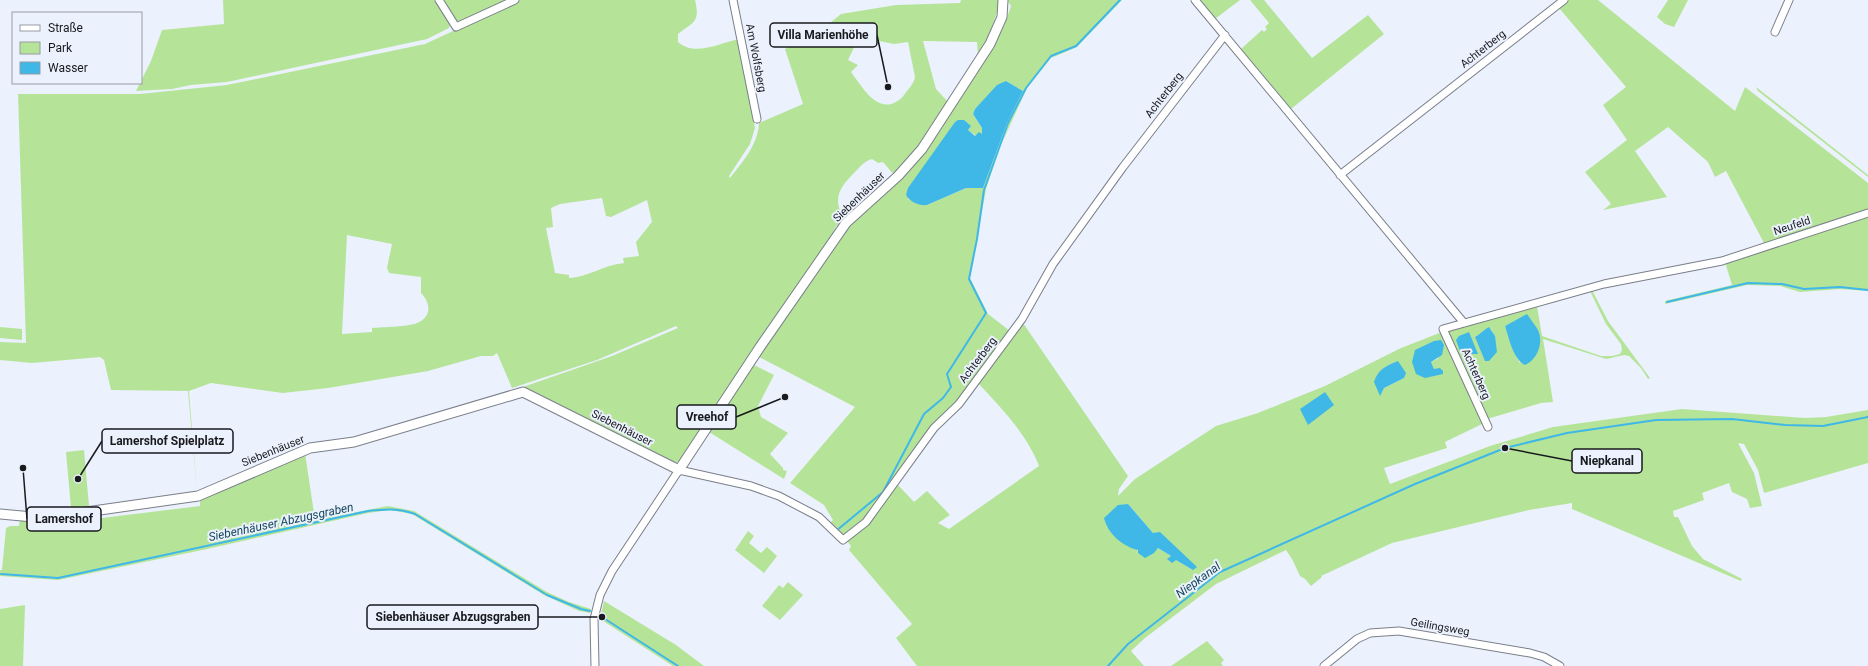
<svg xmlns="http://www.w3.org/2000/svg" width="1868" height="666" font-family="Roboto,sans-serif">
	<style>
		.green { fill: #b5e499; fill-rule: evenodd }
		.water { fill: #3fb8e8 }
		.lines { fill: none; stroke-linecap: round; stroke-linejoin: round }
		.stream { stroke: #3fb8e8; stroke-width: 2 }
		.street-casing { stroke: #7a7f89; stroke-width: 9 }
		.secondary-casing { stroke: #7a7f89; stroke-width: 11 }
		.street { stroke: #fff; stroke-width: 7 }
		.secondary { stroke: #fff; stroke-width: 9 }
		.labels { text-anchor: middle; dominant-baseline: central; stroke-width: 4; stroke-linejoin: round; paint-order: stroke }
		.street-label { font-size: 11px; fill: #181a1e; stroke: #ebf1fd }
		.water-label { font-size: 12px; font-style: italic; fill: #16475b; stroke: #ebf1fd }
		.leader { fill: none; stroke: #181a1e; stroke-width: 1.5 }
		.callout-dot { fill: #181a1e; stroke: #ebf1fd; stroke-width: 1.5 }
		.callout { fill: #ebf1fd; stroke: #181a1e; stroke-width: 1.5 }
		.callout-label { font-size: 12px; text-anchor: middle; font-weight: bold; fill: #181a1e }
	</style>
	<rect width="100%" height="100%" fill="#ebf1fd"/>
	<!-- green -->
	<path class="green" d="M 223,0 L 436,0 L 450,24 L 449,28 L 427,39 L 227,82 L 191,85 L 172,89 L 136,91 L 151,61 L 162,30 L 224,24 Z
		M 441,0 L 504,0 L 507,2 L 458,24 Z
		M 520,0 L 695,0 C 700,22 695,21 678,34 L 678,42 C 695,57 719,43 739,39 L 755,128 L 750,144 L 729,176 L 730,178 C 743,161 758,145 759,123 L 803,104 L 785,49 L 824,28 L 841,14 L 896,5 L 960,3 L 961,0 L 1001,0 L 988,39 L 978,57 L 977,42 L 923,41 L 936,89 L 948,102 L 919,146 L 894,175 L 883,162 L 878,163 L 872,159 C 864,161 860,167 855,172 C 840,187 831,199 845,219 L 836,226 L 829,240 L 680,461 L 671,464 L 523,387 L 612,356 L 678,328 L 676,326 L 597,360 L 512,388 L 497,353 L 493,356 L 481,356 L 428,371 L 328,388 L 283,393 L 211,383 L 189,391 L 197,492 L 188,391 L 111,390 L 104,360 L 100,357 L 32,363 L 0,360 L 0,342 L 26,343 L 18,94 L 140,94 L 227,85 L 425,44 ZM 859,37 L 894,44 L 908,42 L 915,77 C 914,84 908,89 904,95 C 901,99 898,101 894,103 C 875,111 861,85 851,72 L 858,65 L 848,60 ZM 602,198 L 606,216 L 611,217 L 647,200 L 652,222 L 636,242 L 639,256 L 623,258 L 624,263 C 603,265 589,277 569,278 L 569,275 L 555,273 L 546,228 L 553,227 L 551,208 L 560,204 ZM 347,235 L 392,244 L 387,268 L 389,273 L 421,277 L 421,293 C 431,303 432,317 417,323 C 408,327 383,327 372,328 L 372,332 L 342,334 Z
		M 1007,0 L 1122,0 L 1077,47 L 1051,58 L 1027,88 L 1000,147 L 986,189 L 970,278 L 988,314 L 1010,331 L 960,397 L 933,426 L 861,525 L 842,537 L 830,523 L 833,520 L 824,505 L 790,483 L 855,407 L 759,357 L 843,231 L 899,179 L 986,57 L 1004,26 L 1011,6 ZM 1006,81 L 1023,91 L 1007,123 L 983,187 L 966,188 L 927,205 L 921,205 L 908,199 L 971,126 L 968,130 L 976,136 L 982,134 L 982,128 L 973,114 L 975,109 Z
		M 1200,0 L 1240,0 L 1215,19 Z
		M 1250,0 L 1264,0 L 1312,58 L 1368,15 L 1384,34 L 1291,109 L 1241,49 L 1262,30 L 1264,32 L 1267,29 L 1265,27 L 1269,23 Z
		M 1568,0 L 1598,0 L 1735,111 L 1745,87 L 1868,183 L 1868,210 L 1764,243 L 1726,171 L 1715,177 L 1708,162 L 1668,127 L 1635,151 L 1667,197 L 1603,210 L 1611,204 L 1585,172 L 1627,140 L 1603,105 L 1626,87 L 1559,8 Z
		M 1668,0 L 1688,0 L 1674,27 L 1665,24 L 1657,17 Z
		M 1756,87 L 1868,175 L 1868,177 L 1758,91 Z
		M 1868,216 L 1868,291 L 1840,289 L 1800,292 L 1780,286 L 1747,285 L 1665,304 L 1665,301 L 1732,285 L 1725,262 Z
		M 1592,290 L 1608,321 L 1650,378 L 1648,379 L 1641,368 L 1629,356 L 1624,355 L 1606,359 L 1543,339 L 1553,402 L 1541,403 L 1487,419 L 1448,334 L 1450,330 L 1537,306 L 1542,336 L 1601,356 L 1612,356 L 1620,354 L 1622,350 L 1621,344 L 1606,324 L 1590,291 ZM 1527,315 L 1520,363 L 1516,356 L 1505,326 ZM 1491,329 L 1494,336 L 1475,337 Z
		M 1023,323 L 1128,476 L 1119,489 L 1118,496 L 1135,479 L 1216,426 L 1258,413 L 1295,398 L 1325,386 L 1401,348 L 1442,332 L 1483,421 L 1482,424 L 1445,442 L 1447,448 L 1384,468 L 1390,484 L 1490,446 L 1553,427 L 1682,409 L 1805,418 L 1826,417 L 1868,410 L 1868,463 L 1764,493 L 1758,470 L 1744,444 L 1738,443 L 1754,473 L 1762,506 L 1750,508 L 1747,499 L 1732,492 L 1729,483 L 1702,493 L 1704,500 L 1673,511 L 1674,517 L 1678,517 L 1692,546 L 1703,559 L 1742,579 L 1741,581 L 1572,509 L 1572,503 L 1529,510 L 1392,543 L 1321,576 L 1322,577 L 1311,586 L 1305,579 L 1300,576 L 1292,559 L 1286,550 L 1216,584 L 1145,638 L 1131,651 L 1144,666 L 917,666 L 896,638 L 912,624 L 849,550 L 851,546 L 847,541 C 868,526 882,504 897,484 L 914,502 L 927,491 L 950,515 L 938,523 L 949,529 L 1039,466 C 1027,434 1001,408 978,383 ZM 1415,350 L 1439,358 L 1431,362 L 1434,369 ZM 1404,378 L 1384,388 L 1374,382 ZM 1128,504 L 1153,533 L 1193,570 L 1158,548 L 1138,553 Z
		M 0,327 L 22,329 L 22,340 L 0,338 Z
		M 754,365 L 774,375 L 758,406 L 761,417 L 788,433 L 770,454 L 783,468 L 783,470 L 787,471 L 784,479 L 709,432 Z
		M 84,450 L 89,506 L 71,508 L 66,452 Z
		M 305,453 L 315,520 L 388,506 L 414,511 L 547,592 L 569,602 L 591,609 L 590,613 L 579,611 L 544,595 L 412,514 L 390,510 L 368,513 L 207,549 L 58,580 L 0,576 L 0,570 L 2,570 L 6,528 L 10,526 L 19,526 L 20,519 L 28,520 L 28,527 L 200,506 L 200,499 Z
		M 748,531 L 754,536 L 749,543 L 761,553 L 767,547 L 777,556 L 764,573 L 735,550 Z
		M 788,582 L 803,595 L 780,620 L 762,606 L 779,585 L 783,588 Z
		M 604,601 L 676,645 L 704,666 L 673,666 L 600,619 Z
		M 25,605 L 23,666 L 0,666 L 0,609 Z
		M 1207,641 L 1224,660 L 1221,663 L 1223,666 L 1171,666 Z"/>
	<!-- water -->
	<path class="water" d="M 1006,81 L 1023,91 L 1007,123 L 983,188 L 966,188 L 927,205 C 919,206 910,202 906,195 L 908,188 L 955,122 L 958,120 L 964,120 L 971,126 L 968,130 L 975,136 L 979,132 L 982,134 L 982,128 L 973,114 L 975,109 L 997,85 Z
		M 1527,314 C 1531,320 1535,325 1538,330 C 1544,343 1537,360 1525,365 C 1513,359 1509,338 1505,326 Z
		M 1489,327 L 1495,336 L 1497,352 L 1489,361 L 1485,361 L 1475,337 C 1481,334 1483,330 1489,327 Z
		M 1469,332 L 1478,354 L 1468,354 L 1460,351 L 1456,340 L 1459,336 Z
		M 1441,340 L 1444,345 L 1442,355 L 1431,362 L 1434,369 L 1440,368 L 1443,371 L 1443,374 L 1425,378 L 1416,374 L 1412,362 L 1415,350 L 1434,341 Z
		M 1398,361 L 1406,373 L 1404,378 L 1384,388 L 1380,396 L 1374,382 C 1378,369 1386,366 1398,361 Z
		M 1325,392 L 1334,405 L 1308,425 L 1300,409 Z
		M 1128,504 L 1153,533 L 1160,532 L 1197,567 L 1193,570 L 1176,560 L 1172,563 L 1167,559 L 1171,556 L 1158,548 L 1154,553 L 1145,558 L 1138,553 L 1138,550 C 1122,546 1108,534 1104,518 L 1118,505 Z"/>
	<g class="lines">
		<!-- stream -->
		<path class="stream" d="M 1667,302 L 1748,283 L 1782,284 L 1804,289 L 1840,287 L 1868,290
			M 836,531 L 883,492 L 924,414 L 943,398 L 951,387 L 947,374 L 986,313 L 969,279 L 977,239 L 984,190 L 1008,123 L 1026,88 L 1051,56 L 1076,46 L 1120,0
			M 1,574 L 58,578 L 368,511 C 385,509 398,508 415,514 L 547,595 L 581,609 L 590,611
			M 602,617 L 678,666
			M 1108,666 L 1128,644 L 1220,572 L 1415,484 L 1505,448 L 1567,433 L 1656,420 L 1732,419 L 1785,425 L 1823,426 L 1868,417"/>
		<defs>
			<path id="street" d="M 439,0 L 456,27 L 515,0
				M 733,0 L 757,119
				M 1195,0 L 1464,323
				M 1775,32 L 1789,0
				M 1340,175 L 1564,0
				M 1488,427 L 1443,329 L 1604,284 L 1722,261 L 1868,213
				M 595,666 L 594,619 L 600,595 L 612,571 L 679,470 L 751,486 L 779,496 L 819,517 L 843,540 L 866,522 L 934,428 L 959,404 L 1022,319 L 1053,264 L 1123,167 L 1225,35
				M 1324,666 L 1357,639 L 1370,633 L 1399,631 L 1530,653 L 1544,657 L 1560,666"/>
			<path id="secondary" d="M 0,514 L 44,518 L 198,496 L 310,448 L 354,442 L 523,392 L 679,470 L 760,347 L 846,223 L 898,176 L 922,149 L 990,44 L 1002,17 L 1003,0"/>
		</defs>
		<!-- street casing -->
		<use href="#street" class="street-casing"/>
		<!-- secondary casing -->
		<use href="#secondary" class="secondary-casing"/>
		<!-- street -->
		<use href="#street" class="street"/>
		<!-- secondary -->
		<use href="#secondary" class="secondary"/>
	</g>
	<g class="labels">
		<!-- street labels -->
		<g class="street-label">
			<text transform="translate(1483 49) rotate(-38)">Achterberg</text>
			<text transform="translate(756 58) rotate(79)">Am Wolfsberg</text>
			<text transform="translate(1164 95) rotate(-52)">Achterberg</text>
			<text transform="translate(859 197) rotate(-44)">Siebenhäuser</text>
			<text transform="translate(1792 226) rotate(-18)">Neufeld</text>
			<text transform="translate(978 360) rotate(-53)">Achterberg</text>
			<text transform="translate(1476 374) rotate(66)">Achterberg</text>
			<text transform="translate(622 428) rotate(27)">Siebenhäuser</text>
			<text transform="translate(273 451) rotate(-22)">Siebenhäuser</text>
			<text transform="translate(1440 627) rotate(10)">Geilingsweg</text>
		</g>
		<!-- water labels -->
		<g class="water-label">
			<text transform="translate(281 522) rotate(-12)">Siebenhäuser Abzugsgraben</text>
			<text transform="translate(1198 580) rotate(-36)">Niepkanal</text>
		</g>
	</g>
	<!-- callouts -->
	<path class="leader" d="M888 87L877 35M785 397L736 417M78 479L102 441M1505 448L1572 461M23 468L27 519M602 617L538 617"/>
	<g class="callout-dot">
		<circle cx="888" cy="87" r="4"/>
		<circle cx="785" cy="397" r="4"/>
		<circle cx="78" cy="479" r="4"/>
		<circle cx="1505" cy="448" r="4"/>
		<circle cx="23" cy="468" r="4"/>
		<circle cx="602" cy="617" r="4"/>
	</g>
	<g class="callout">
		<rect x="770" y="23" width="107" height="24" rx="4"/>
		<rect x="677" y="405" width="59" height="24" rx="4"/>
		<rect x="102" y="429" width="131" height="24" rx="4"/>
		<rect x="1572" y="449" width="70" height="24" rx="4"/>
		<rect x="27" y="507" width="74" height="24" rx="4"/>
		<rect x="367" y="605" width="171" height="24" rx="4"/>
	</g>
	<g class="callout-label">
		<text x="823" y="39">Villa Marienhöhe</text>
		<text x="707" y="421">Vreehof</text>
		<text x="167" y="445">Lamershof Spielplatz</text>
		<text x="1607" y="465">Niepkanal</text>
		<text x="64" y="523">Lamershof</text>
		<text x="453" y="621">Siebenhäuser Abzugsgraben</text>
	</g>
	<!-- legend -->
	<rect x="12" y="12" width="130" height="72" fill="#ebf1fd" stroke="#979ba4"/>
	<rect x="20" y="25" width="20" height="6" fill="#ffffff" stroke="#979ba4"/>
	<text x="48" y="32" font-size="12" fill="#181a1e">Straße</text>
	<rect x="20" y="42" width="20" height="12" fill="#b5e499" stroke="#979ba4"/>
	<text x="48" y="52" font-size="12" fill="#181a1e">Park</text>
	<rect x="20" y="62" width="20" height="12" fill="#3fb8e8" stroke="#979ba4"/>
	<text x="48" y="72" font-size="12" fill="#181a1e">Wasser</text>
</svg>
